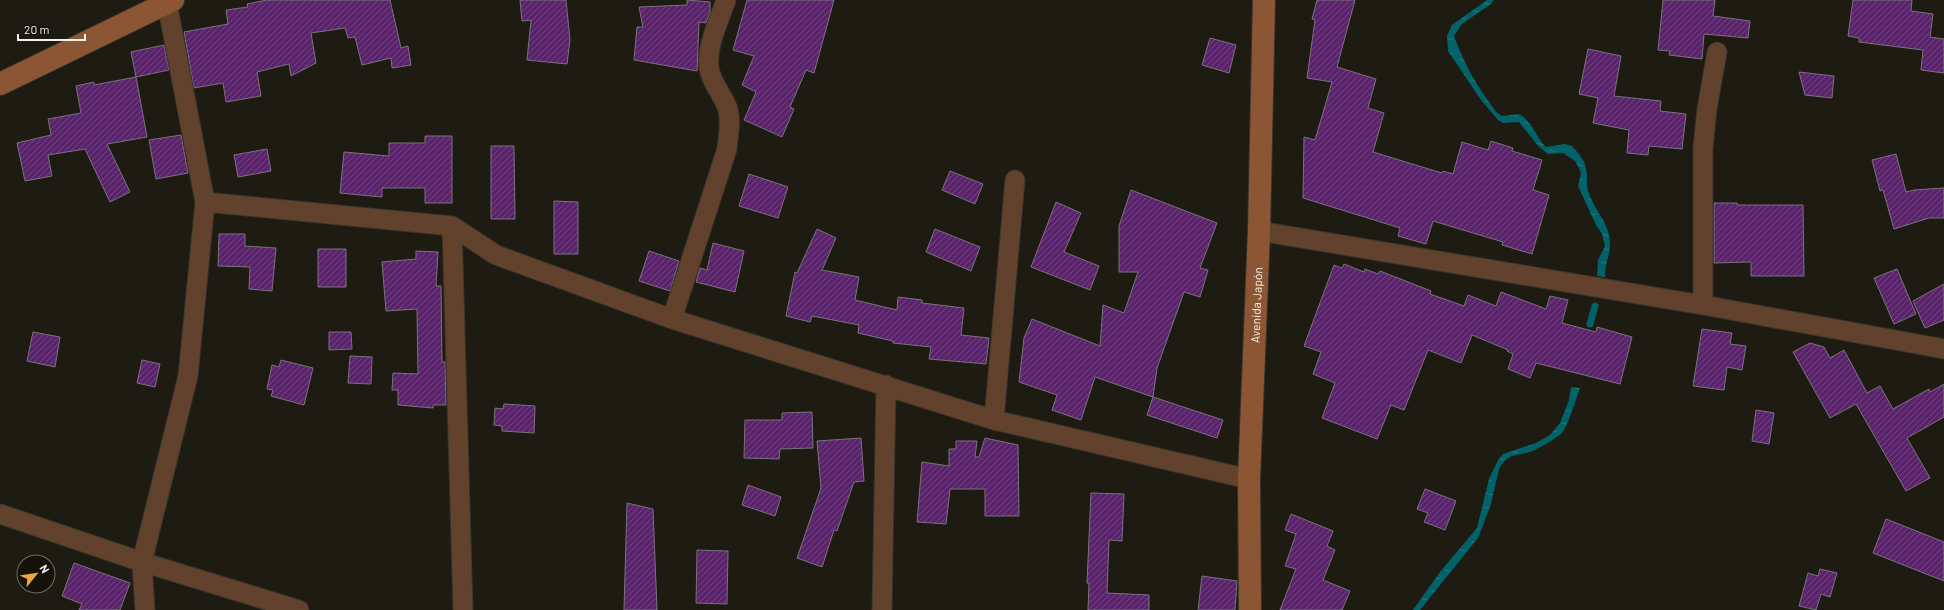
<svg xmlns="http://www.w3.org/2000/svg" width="1944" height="610" font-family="Barlow,sans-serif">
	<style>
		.water { fill: url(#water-ripples) }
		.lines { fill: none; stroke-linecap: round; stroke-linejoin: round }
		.stream { stroke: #026269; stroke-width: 7 }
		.building { fill: url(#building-hatch); stroke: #7a737d }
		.street-casing { stroke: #37352c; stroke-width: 21 }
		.secondary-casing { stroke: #37352c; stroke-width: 24 }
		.street { stroke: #63422d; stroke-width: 19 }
		.secondary { stroke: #8c5634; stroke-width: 22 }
		.labels { text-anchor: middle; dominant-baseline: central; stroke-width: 4; stroke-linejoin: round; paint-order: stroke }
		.street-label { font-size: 12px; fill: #f3f2eb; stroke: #141209 }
	</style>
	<defs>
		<pattern id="water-ripples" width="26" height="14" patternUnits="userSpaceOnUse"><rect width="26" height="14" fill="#026269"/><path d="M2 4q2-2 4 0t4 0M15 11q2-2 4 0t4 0" fill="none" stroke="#27797f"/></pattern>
		<pattern id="building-hatch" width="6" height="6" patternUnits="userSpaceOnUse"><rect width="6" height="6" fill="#5a246b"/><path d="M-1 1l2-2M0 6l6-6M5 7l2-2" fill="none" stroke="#724480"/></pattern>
	</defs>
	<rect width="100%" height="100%" fill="#1d1b12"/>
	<!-- water -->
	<path class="water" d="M 1487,0 L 1494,0 L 1491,4 L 1462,24 L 1454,36 C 1466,68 1477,86 1497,113 L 1502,116 L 1519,114 C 1532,121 1536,137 1546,147 L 1564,144 L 1572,146 C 1578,153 1585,160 1586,169 C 1588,176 1586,183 1588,191 C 1594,210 1610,223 1610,244 C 1610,256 1604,265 1605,277 L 1597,276 L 1598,260 L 1605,246 L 1602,234 L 1596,225 L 1578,186 L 1581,173 L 1579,168 L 1575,161 L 1563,153 L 1548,154 L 1538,146 L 1519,122 L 1503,123 L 1498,120 L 1481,100 L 1448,51 L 1447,36 L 1452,25 Z
		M 1571,387 L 1580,388 C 1576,399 1568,427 1561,434 C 1556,438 1541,447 1535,450 C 1519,457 1508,451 1499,469 L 1491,504 L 1478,538 L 1420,610 L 1413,610 L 1440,572 L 1477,528 L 1489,479 L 1498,460 L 1503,454 L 1536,443 L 1550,435 L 1560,423 L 1569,400 Z"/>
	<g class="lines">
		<!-- stream -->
		<path class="stream" d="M 1590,324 L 1595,306"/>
	</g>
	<!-- building -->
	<path class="building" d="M 267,0 L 390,0 L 401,48 L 408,46 L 411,65 L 392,68 L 391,58 L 362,65 L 355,37 L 348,38 L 345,28 L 311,33 L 316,63 L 291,76 L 289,64 L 257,72 L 261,96 L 226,102 L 223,83 L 194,88 L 184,32 L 228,24 L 226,10 L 248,7 L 247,4 Z
		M 520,0 L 566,0 L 570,40 L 567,64 L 527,60 L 531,20 L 522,21 Z
		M 687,0 L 710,2 L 710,12 L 706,23 L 699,22 L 697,71 L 634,60 L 637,27 L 643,27 L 639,7 L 687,5 Z
		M 747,0 L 834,0 L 814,73 L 806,70 L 790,107 L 794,109 L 782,137 L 744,120 L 756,92 L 742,85 L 754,56 L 733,50 Z
		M 1317,0 L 1355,0 L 1337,67 L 1376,79 L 1368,108 L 1384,113 L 1373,152 L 1442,173 L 1443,171 L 1453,174 L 1462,142 L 1488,150 L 1491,141 L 1513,148 L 1512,151 L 1542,160 L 1533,190 L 1549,195 L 1532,254 L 1502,245 L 1503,242 L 1433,221 L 1426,244 L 1398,236 L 1400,228 L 1303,198 L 1304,137 L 1315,140 L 1332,82 L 1307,78 L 1315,20 L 1312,19 Z
		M 1663,0 L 1715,0 L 1713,16 L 1750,21 L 1748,38 L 1704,34 L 1702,59 L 1669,55 L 1670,51 L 1658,50 Z
		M 1853,0 L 1912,0 L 1911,11 L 1933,14 L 1930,37 L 1944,39 L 1944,73 L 1921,70 L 1923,50 L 1859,42 L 1859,38 L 1848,36 Z
		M 1210,38 L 1236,45 L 1229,73 L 1202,65 Z
		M 164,45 L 169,70 L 136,77 L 131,52 Z
		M 1588,49 L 1621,56 L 1614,96 L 1661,101 L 1660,111 L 1686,114 L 1682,149 L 1649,146 L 1648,155 L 1627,153 L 1629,130 L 1593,123 L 1598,98 L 1579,94 Z
		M 1799,72 L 1834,76 L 1832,98 L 1805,95 Z
		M 136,77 L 147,137 L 107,144 L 130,192 L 110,202 L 85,149 L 48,155 L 52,176 L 25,181 L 17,143 L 51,135 L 48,119 L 81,113 L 76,86 L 94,82 L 94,85 Z
		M 181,135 L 188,173 L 156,179 L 149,140 Z
		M 425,136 L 452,136 L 452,203 L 425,203 L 425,188 L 382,188 L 382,197 L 340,193 L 344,152 L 389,156 L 389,143 L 425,143 Z
		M 491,146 L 514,146 L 515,219 L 491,219 Z
		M 267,149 L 271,171 L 238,177 L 234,155 Z
		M 1896,154 L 1906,192 L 1914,190 L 1944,188 L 1944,218 L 1929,218 L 1894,229 L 1883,190 L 1880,191 L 1872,160 Z
		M 950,171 L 983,184 L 975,204 L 942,190 Z
		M 749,174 L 788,187 L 778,218 L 739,206 Z
		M 1131,190 L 1217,223 L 1200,268 L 1208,270 L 1200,297 L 1184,292 L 1157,368 L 1153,397 L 1095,377 L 1081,420 L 1052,410 L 1057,395 L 1019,382 L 1024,338 L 1032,319 L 1100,346 L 1103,305 L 1124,313 L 1138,272 L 1119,272 L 1119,226 Z
		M 554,201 L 578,202 L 578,254 L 554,254 Z
		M 1056,202 L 1081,213 L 1064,252 L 1099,266 L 1090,290 L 1031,267 Z
		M 1714,203 L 1737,203 L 1737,205 L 1803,205 L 1804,276 L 1751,276 L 1751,262 L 1714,263 Z
		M 817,229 L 836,238 L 822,270 L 859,277 L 855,300 L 897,310 L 898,297 L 922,300 L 922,303 L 964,308 L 961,335 L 989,338 L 986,364 L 929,359 L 931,347 L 893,343 L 893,341 L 858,333 L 859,325 L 812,316 L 810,322 L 786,316 L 795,272 L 797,273 Z
		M 935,229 L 980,247 L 971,271 L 926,252 Z
		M 219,234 L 245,234 L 245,246 L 276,248 L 272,291 L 249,289 L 250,267 L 218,266 Z
		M 713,243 L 744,251 L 735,292 L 696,282 L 700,268 L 707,270 Z
		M 318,249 L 346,249 L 346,287 L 318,287 Z
		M 416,251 L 438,252 L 436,286 L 441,286 L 442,362 L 445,362 L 446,405 L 433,405 L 433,408 L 398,405 L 398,390 L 392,390 L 393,373 L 418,374 L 417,309 L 386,311 L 382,262 L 416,259 Z
		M 649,251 L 679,261 L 670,291 L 639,281 Z
		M 1344,264 L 1364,272 L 1365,269 L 1378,274 L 1380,271 L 1431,291 L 1430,294 L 1464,306 L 1468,295 L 1496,306 L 1501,292 L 1546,309 L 1550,296 L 1568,300 L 1562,323 L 1596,332 L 1597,327 L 1632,337 L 1620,384 L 1536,363 L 1530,378 L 1508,369 L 1513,354 L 1507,351 L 1508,350 L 1472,335 L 1461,363 L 1428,350 L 1404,410 L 1391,405 L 1377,439 L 1322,418 L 1335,383 L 1313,374 L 1321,352 L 1304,346 L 1334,265 L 1342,268 Z
		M 1897,269 L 1916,314 L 1894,324 L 1874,278 Z
		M 1944,284 L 1944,320 L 1925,328 L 1913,301 Z
		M 1702,329 L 1732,333 L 1730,344 L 1746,346 L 1742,370 L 1727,367 L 1724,390 L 1693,386 Z
		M 33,332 L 60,337 L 55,367 L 27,361 Z
		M 329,332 L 351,332 L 352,349 L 329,350 Z
		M 1810,343 L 1824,347 L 1830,358 L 1844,350 L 1867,393 L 1880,386 L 1893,409 L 1929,389 L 1930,392 L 1944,384 L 1944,417 L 1907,438 L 1930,478 L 1906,491 L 1856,404 L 1830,418 L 1793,352 Z
		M 350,356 L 372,357 L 371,384 L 348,383 Z
		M 142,360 L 160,364 L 155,387 L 137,383 Z
		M 281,360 L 313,368 L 304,405 L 271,396 L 273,390 L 267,389 L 272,365 L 279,367 Z
		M 1153,397 L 1223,420 L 1217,438 L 1147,415 Z
		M 504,404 L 535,406 L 534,433 L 502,431 L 502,426 L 494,425 L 495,408 L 503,409 Z
		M 1756,410 L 1774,413 L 1769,444 L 1752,441 Z
		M 812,412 L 813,448 L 780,449 L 779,459 L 744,458 L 745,420 L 782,420 L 782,413 Z
		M 861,438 L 864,481 L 854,482 L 837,531 L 834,530 L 822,567 L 797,558 L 821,488 L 817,441 Z
		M 985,438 L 1018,445 L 1019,516 L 985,516 L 985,489 L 950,489 L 946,524 L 917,522 L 922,462 L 949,466 L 949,449 L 956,449 L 956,441 L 977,441 L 975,457 L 979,457 Z
		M 748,485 L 781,497 L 775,516 L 742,505 Z
		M 1425,489 L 1456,501 L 1445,530 L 1424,522 L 1428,513 L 1417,509 Z
		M 1091,493 L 1124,494 L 1122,541 L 1109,540 L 1107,593 L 1149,595 L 1149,610 L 1088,610 L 1089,583 L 1087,583 Z
		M 627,503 L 653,509 L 657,610 L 624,610 Z
		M 1291,514 L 1333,531 L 1327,546 L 1335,550 L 1323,580 L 1350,591 L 1342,610 L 1280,610 L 1296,569 L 1285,566 L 1296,534 L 1285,530 Z
		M 1886,519 L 1944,542 L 1944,581 L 1873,553 Z
		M 697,550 L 728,551 L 727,604 L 696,603 Z
		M 74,563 L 130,583 L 120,610 L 79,610 L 82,604 L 62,596 Z
		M 1820,569 L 1837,573 L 1830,597 L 1821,594 L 1816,610 L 1799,606 L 1808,573 L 1818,576 Z
		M 1202,576 L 1237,581 L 1235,610 L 1198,610 Z"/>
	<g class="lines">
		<defs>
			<path id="street" d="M 205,202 L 452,226 L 496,255 L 672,319 L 994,420 L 1249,479
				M 452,226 L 463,610
				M 1259,231 L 1703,305 L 1944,349
				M 1703,305 L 1703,148 L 1707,109 L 1717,52
				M 672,319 L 727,149 C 728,136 732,119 727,107 C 722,93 711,83 709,68 C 706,46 719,21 726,0
				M 994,420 L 1015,180
				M 0,514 L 142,562 L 299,610
				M 145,610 L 142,562 L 188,376 L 205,202 L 167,3
				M 882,610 L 886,385"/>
			<g id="secondary">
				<path d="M 0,84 L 173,0"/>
				<path id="s1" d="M 1250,610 L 1249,479 L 1259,231 L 1264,0"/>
			</g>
		</defs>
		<!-- street casing -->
		<use href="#street" class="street-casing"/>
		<!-- secondary casing -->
		<use href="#secondary" class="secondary-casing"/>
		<!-- street -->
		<use href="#street" class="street"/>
		<!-- secondary -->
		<use href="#secondary" class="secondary"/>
	</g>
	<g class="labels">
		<!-- street labels -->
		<g class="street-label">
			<text stroke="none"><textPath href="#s1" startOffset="305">Avenida Japón</textPath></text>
		</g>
	</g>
	<!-- north arrow -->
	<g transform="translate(36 574) rotate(60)"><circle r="19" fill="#141209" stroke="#6d6c63"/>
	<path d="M0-3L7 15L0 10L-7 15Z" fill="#f0a63f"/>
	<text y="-6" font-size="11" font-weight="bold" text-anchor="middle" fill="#f3f2eb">N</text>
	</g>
	<!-- scale -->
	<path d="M18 34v6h67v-6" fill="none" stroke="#f3f2eb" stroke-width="2"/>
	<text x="24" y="34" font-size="12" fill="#f3f2eb" stroke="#141209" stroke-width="3" paint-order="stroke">20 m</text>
</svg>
